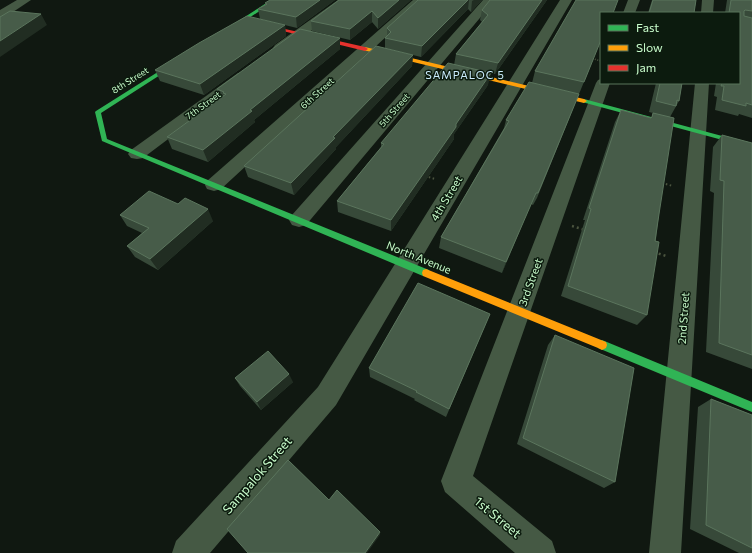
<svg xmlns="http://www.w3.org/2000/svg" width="752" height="553" font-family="Commissioner,sans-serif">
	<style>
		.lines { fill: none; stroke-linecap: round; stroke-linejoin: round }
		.path-far2 { stroke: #4b543f; stroke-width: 1.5; stroke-dasharray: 1 1.5; stroke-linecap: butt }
		.path-far1 { stroke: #4b543f; stroke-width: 2; stroke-dasharray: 1.5 2.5; stroke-linecap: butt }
		.path { stroke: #4b543f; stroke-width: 2.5; stroke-dasharray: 2 3; stroke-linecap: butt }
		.street { fill: #455944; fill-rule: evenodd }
		.fast { fill: #30b455; fill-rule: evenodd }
		.slow { fill: #ff9f0a; fill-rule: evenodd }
		.jam { fill: #e5322d; fill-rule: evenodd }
		.wall { fill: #374939 }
		.shaded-wall { fill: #212d22 }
		.building { fill: #475c49; stroke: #5b755d }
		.labels { text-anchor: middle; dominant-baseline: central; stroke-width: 3; stroke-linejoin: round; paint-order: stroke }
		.far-street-label { font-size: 9px; fill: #c9fdcc; stroke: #0c1b0e }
		.far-quarter-label { font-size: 11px; letter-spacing: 1px; fill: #cbedfd; stroke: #0c1b0e }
		.street-label { font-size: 11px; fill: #c9fdcc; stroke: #0c1b0e }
		.near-street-label { font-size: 13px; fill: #c9fdcc; stroke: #0c1b0e }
	</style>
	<rect width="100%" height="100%" fill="#101811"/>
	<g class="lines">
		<!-- path-far2 -->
		<path class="path-far2" d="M 590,58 L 601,61"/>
		<!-- path-far1 -->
		<path class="path-far1" d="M 425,176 L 435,179
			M 662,183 L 673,186"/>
		<!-- path -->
		<path class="path" d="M 572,226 L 585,230
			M 654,252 L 666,256"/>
		<!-- street -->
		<path class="street" d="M 17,0 L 31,0 L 4,18 L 0,19 L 0,10 Z
			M 338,0 L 351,0 L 285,51 L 275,51 L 273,48 L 275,45 Z
			M 413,0 L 426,0 L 221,189 L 214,191 L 207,189 L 205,185 L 207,181 Z
			M 483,0 L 495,0 L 306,225 L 299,227 L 292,225 L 289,220 L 292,215 Z
			M 560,0 L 572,0 L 336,405 L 210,553 L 172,553 L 176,541 L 318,387 Z
			M 628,0 L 640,0 L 635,13 L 623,13 Z
			M 702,0 L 714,0 L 713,13 L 701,13 Z
			M 243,72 L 248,73 L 250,76 L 248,79 L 143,158 L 137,159 L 131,158 L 128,154 L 131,150 L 238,73 Z
			M 601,79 L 601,83 L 610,83 L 473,476 L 552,541 L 556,553 L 515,553 L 445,492 L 441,481 L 596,83 L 598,80 Z
			M 695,83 L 709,83 L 681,553 L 649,553 Z"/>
		<!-- fast -->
		<path class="fast" d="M 271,0 L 276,0 L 225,34 L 220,33 Z
			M 180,58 L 185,59 L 101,113 L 107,139 L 429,270 L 430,273 L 429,276 L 423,276 L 102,141 L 95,112 L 96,111 Z
			M 584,99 L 752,144 L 752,148 L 582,102 L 582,100 Z
			M 602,340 L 752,402 L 752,412 L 598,348 L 597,345 L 598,342 Z"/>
		<!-- slow -->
		<path class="slow" d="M 365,47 L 584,99 L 587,101 L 584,103 L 363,50 L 363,48 Z
			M 426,269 L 606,342 L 607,345 L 606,348 L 602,350 L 598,348 L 423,276 L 422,273 L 423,270 Z"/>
		<!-- jam -->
		<path class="jam" d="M 254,22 L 365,47 L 368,49 L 365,51 L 254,24 Z"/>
	</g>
	<!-- wall -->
	<path class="wall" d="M 335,0 L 297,28 L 260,19 L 258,9 L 265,5 L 265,3 Z
		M 411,0 L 378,29 L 372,22 L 350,40 L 312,31 L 311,21 Z
		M 418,0 L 482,0 L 471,12 L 468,9 L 421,57 L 385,48 L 385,38 L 387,36 L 387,28 Z
		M 490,0 L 547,0 L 495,74 L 454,65 L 456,54 L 482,22 L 480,20 L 482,10 Z
		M 652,0 L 696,0 L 694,13 L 648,13 Z
		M 727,0 L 752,0 L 752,118 L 739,114 L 738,116 L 715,110 L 717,97 L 714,96 L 716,83 L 739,83 L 739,13 L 725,13 Z
		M 285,25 L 286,36 L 204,95 L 160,81 L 155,70 Z
		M 340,38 L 340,49 L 254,120 L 255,122 L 208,162 L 172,149 L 167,137 L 220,98 L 217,89 Z
		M 413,55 L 412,66 L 336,147 L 336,149 L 294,195 L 248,177 L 244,166 Z
		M 593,60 L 579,94 L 532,83 L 535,71 Z
		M 656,83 L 682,83 L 679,101 L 670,117 L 659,214 L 647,315 L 637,325 L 561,296 L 585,220 L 583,220 L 615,122 L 621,110 L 651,118 L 653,113 L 649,112 Z
		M 488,85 L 454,134 L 454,139 L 391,231 L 338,212 L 337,201 L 381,147 L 381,143 Z
		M 579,94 L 537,198 L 533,205 L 531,204 L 502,273 L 439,248 L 441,237 L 504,128 L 506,120 Z
		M 722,135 L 752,143 L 752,369 L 706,352 L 714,193 L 710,191 L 713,147 Z
		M 120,215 L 213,221 L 158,270 L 135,257 L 127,246 L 142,233 L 127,226 Z
		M 490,314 L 446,417 L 414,400 L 415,399 L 370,377 L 369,368 Z
		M 555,335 L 615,482 L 604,488 L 517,444 L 548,345 Z
		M 235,378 L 293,382 L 261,410 L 240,386 Z
		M 711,399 L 752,415 L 752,553 L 739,553 L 690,529 L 698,407 Z"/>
	<!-- shaded-wall -->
	<path class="shaded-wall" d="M 320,0 L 335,0 L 297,28 L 296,17 Z
		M 399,0 L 411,0 L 378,29 L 378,18 Z
		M 468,0 L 469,0 L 468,9 L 421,57 L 422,46 Z
		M 474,0 L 482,0 L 471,12 L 472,1 Z
		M 542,0 L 547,0 L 495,74 L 498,63 Z
		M 372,11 L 372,22 L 350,40 L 350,29 Z
		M 41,14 L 47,25 L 0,57 L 0,41 Z
		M 285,25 L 286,36 L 204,95 L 200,84 Z
		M 340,38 L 340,49 L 254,120 L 255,122 L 208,162 L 203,150 L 250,110 Z
		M 413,55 L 412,66 L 336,147 L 336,149 L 294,195 L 291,183 L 333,137 Z
		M 491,73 L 488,85 L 454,134 L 454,139 L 391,231 L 391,220 L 456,124 Z
		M 536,193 L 531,204 L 502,273 L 506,262 Z
		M 208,209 L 213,221 L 158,270 L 150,259 Z
		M 289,374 L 293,382 L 261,410 L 257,402 Z
		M 380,532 L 380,535 L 367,553 L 365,553 Z"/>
	<!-- building -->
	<path class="building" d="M 270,0 L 320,0 L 296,17 L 258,9 L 267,4 L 265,3 Z
		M 339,0 L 399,0 L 378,18 L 372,11 L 350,29 L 311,21 Z
		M 418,0 L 468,0 L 422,46 L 385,38 L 391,32 L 387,28 Z
		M 490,0 L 542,0 L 498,63 L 456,54 L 488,15 L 482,10 Z
		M 576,0 L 618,0 L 613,13 L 601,13 L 601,40 L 584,82 L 535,71 Z
		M 653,0 L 696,0 L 694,13 L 649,13 Z
		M 731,0 L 752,0 L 752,11 L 745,10 L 744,11 L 744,16 L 752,18 L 752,105 L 746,103 L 746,106 L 722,100 L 724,86 L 721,86 L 722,83 L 739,83 L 739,13 L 729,13 Z
		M 10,11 L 41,14 L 0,41 L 0,17 Z
		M 247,16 L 285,25 L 200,84 L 155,70 L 199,43 Z
		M 300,29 L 340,38 L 250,110 L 252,111 L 203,150 L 167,137 L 226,94 L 223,93 L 224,92 L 217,89 Z
		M 376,46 L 413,55 L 333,137 L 335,138 L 291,183 L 244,166 Z
		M 448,63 L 491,73 L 456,124 L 456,127 L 391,220 L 337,201 L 384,144 L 381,143 Z
		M 529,82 L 579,94 L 541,186 L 538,193 L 536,193 L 506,262 L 441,237 L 509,121 L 506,120 Z
		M 660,83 L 682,83 L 679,101 L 677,100 L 676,106 L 656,101 Z
		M 621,110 L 651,118 L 652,117 L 653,113 L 674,118 L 659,214 L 655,241 L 659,242 L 647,315 L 568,286 L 591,209 L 589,208 Z
		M 722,135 L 752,143 L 752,355 L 719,343 L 724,181 L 720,180 Z
		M 149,191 L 178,204 L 185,198 L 208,209 L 150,259 L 127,246 L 149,228 L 120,215 Z
		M 418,283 L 490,314 L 449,409 L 416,392 L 417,391 L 369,368 Z
		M 555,335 L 634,368 L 615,482 L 523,438 Z
		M 268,351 L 289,374 L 257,402 L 235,378 Z
		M 711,399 L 752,415 L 752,548 L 706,525 Z
		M 288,460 L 329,500 L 337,490 L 380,532 L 365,553 L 248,553 L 227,529 Z"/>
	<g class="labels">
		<!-- far-street labels -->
		<g class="far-street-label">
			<text transform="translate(130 80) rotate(-32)">8th Street</text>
			<text transform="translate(317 93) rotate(-42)">6th Street</text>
			<text transform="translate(203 105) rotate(-36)">7th Street</text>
			<text transform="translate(394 110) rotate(-49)">5th Street</text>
		</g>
		<!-- far-quarter labels -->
		<g class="far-quarter-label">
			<text x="465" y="74">SAMPALOC 5</text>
		</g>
		<!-- street labels -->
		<g class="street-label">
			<text transform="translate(446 198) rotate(-59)">4th Street</text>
			<text transform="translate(419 257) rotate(22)">North Avenue</text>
			<text transform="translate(530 282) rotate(-70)">3rd Street</text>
			<text transform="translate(683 318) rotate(-86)">2nd Street</text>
		</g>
		<!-- near-street labels -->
		<g class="near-street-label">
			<text transform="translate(257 475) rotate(-49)">Sampalok Street</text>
			<text transform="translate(498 517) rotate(40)">1st Street</text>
		</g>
	</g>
	<!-- legend -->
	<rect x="600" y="12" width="140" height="72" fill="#0c1b0e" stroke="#58755a"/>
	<rect x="608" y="25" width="20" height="6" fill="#30b455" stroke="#58755a"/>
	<text x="636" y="32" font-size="12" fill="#c9fdcc">Fast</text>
	<rect x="608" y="45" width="20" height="6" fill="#ff9f0a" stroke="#58755a"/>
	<text x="636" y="52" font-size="12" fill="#c9fdcc">Slow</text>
	<rect x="608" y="65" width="20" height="6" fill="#e5322d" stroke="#58755a"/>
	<text x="636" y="72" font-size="12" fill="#c9fdcc">Jam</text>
</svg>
